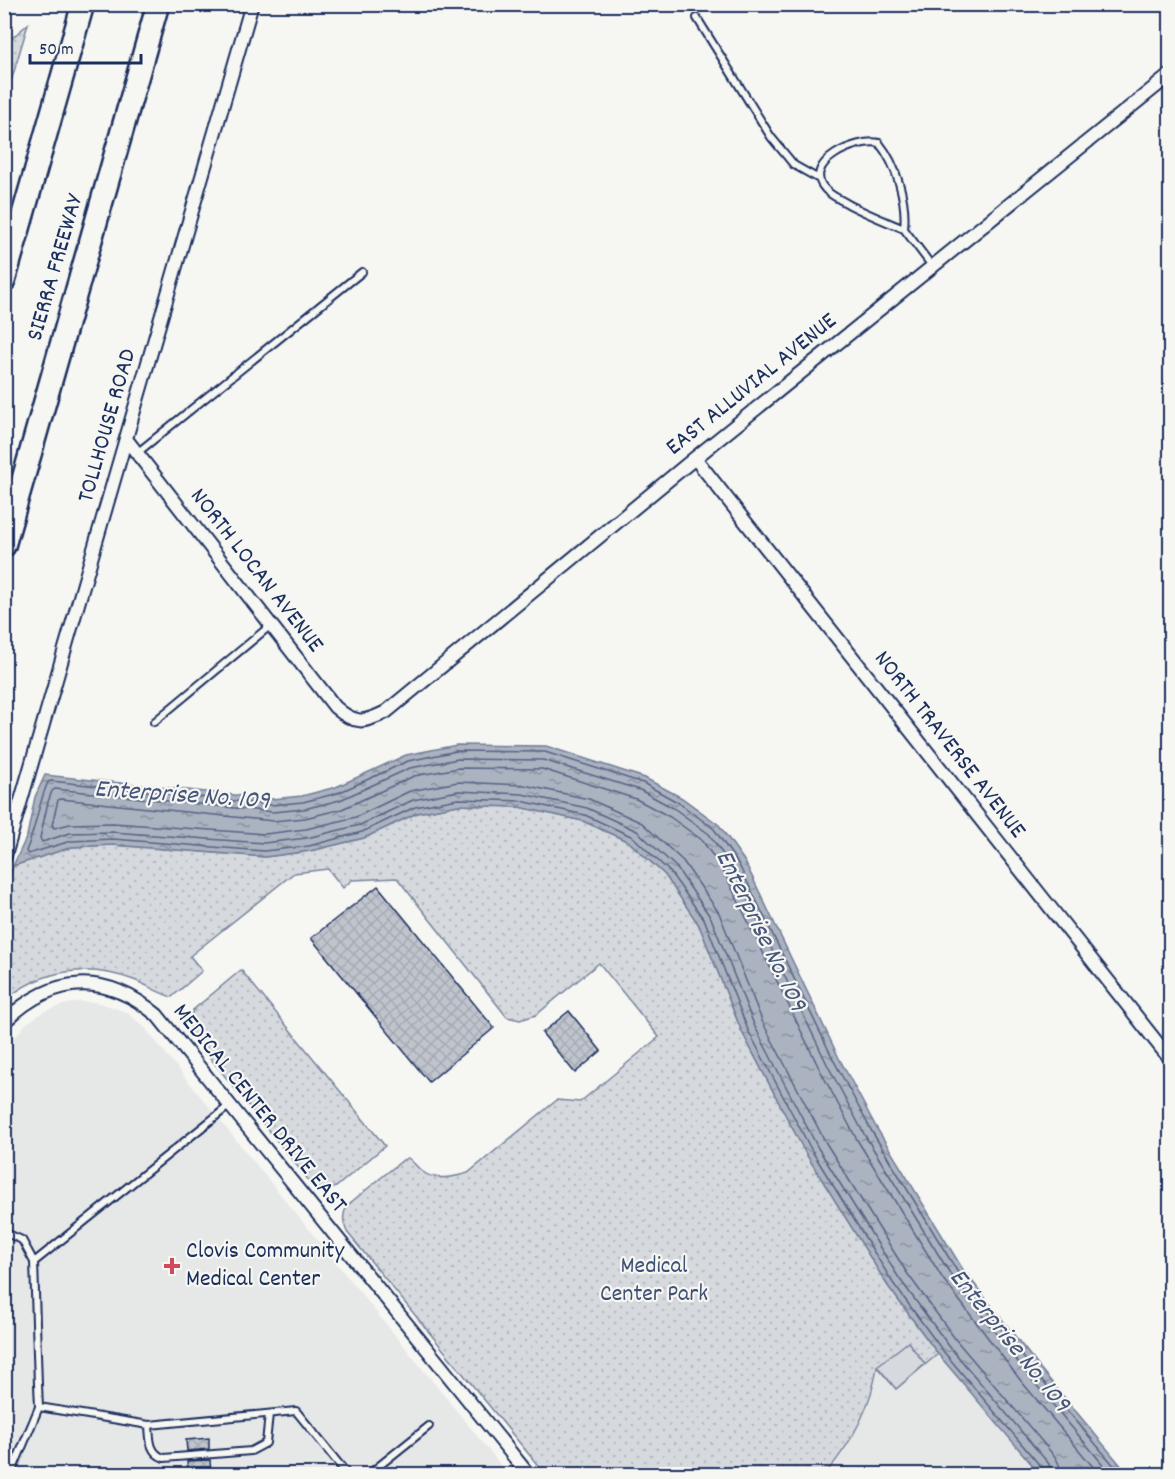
<svg xmlns="http://www.w3.org/2000/svg" width="1175" height="1479" font-family="Dekko,sans-serif">
	<style>
		.built { fill: #e6e7e7 }
		.green { fill: url(#green-dots); stroke: #78849e; stroke-width: 1.5 }
		.pitch { fill: #d6d9dd; stroke: #78849e; stroke-width: 1.5 }
		.water { fill: url(#water-ripples); stroke: #717e99; stroke-width: 1.5 }
		.lines { fill: none; stroke-linecap: round; stroke-linejoin: round }
		.shore { stroke: #556385; stroke-width: 1.5 }
		.building { fill: url(#building-cross-hatch); stroke: #1b2f5e; stroke-width: 1.5 }
		.lane-casing { stroke: #1b2f5e; stroke-width: 10 }
		.street-casing { stroke: #1b2f5e; stroke-width: 16 }
		.highway-casing { stroke: #1b2f5e; stroke-width: 26 }
		.lane { stroke: #f6f6f2; stroke-width: 6 }
		.street { stroke: #f6f6f2; stroke-width: 12 }
		.highway { stroke: #f6f6f2; stroke-width: 21 }
		.poi-dot { fill: #d1495b; stroke: #f6f6f2; stroke-width: 2 }
		.labels { text-anchor: middle; dominant-baseline: central; stroke-width: 4.5; stroke-linejoin: round; paint-order: stroke }
		.street-label { font-size: 24px; fill: #1b2f5e; stroke: #f6f6f2 }
		.poi-label { font-size: 24px; fill: #1b2f5e; stroke: #f6f6f2; text-anchor: start }
		.park-label { font-size: 24px; fill: #405177; stroke: #f6f6f2 }
		.water-label { font-size: 26px; font-style: italic; fill: #46567b; stroke: #f6f6f2 }
	</style>
	<defs>
		<pattern id="green-dots" width="8" height="8" patternUnits="userSpaceOnUse" patternTransform="scale(1.5)"><rect width="8" height="8" fill="#d6d9dd"/><path d="M2 2h.1M6 6h.1" fill="none" stroke="#b7bbc0" stroke-width="1.8" stroke-linecap="round"/></pattern>
		<pattern id="water-ripples" width="26" height="14" patternUnits="userSpaceOnUse" patternTransform="scale(1.5)"><rect width="26" height="14" fill="#abb2c0"/><path d="M2 4q2-2 4 0t4 0M15 11q2-2 4 0t4 0" fill="none" stroke="#8a919f"/></pattern>
		<pattern id="building-cross-hatch" width="8" height="8" patternUnits="userSpaceOnUse" patternTransform="scale(1.5)"><rect width="8" height="8" fill="#c0c4cd"/><path d="M0 0l8 8M0 8l8-8" fill="none" stroke="#a4a9b2"/></pattern>
	</defs>
	<rect width="100%" height="100%" fill="#f6f6f2"/>
	<filter id="ink" filterUnits="userSpaceOnUse"><feTurbulence type="fractalNoise" baseFrequency=".0167" numOctaves="2"/><feDisplacementMap in="SourceGraphic" scale="12" xChannelSelector="R" yChannelSelector="G"/><feConvolveMatrix kernelMatrix="1 2 1 2 8 2 1 2 1" color-interpolation-filters="sRGB"/></filter>
	<g filter="url(#ink)">
		<!-- built -->
		<path class="built" d="M 78,1002 L 95,1002 L 109,1006 L 126,1012 L 144,1027 L 508,1474 L 5,1474 L 4,1058 L 14,1038 L 26,1024 L 43,1012 L 63,1005 Z
			M 938,1354 L 1040,1474 L 825,1474 L 851,1437 L 865,1410 L 875,1381 L 877,1366 L 896,1389 Z"/>
		<!-- green -->
		<path class="green" d="M 28,24 L 5,102 L 5,44 Z
			M 458,805 L 519,807 L 583,821 L 629,842 L 665,875 L 699,925 L 742,1032 L 806,1154 L 888,1286 L 938,1354 L 896,1389 L 877,1367 C 871,1407 851,1444 825,1474 L 545,1474 L 347,1232 C 342,1222 342,1211 350,1203 L 403,1160 L 408,1158 C 414,1162 417,1168 423,1172 C 434,1181 455,1177 468,1173 L 557,1100 L 580,1102 L 659,1037 L 599,963 L 536,1015 L 520,1020 L 507,1017 L 397,878 L 352,880 L 343,888 L 328,869 L 294,873 L 190,956 L 202,971 L 172,997 C 158,993 147,985 134,980 C 88,963 42,969 5,1000 L 5,895 L 13,866 L 72,847 L 113,845 L 265,857 L 310,851 L 364,838 L 417,813 Z
			M 241,970 L 385,1146 L 336,1187 C 325,1191 319,1189 310,1182 L 191,1034 L 189,1021 L 193,1010 Z"/>
		<!-- pitch -->
		<path class="pitch" d="M 908,1342 L 925,1364 L 896,1389 L 877,1366 Z"/>
		<!-- water -->
		<path class="water" d="M 457,745 L 546,746 L 645,778 L 682,798 L 719,825 L 745,862 L 839,1058 L 876,1127 L 962,1268 L 1039,1367 L 1128,1474 L 1040,1474 L 938,1354 L 888,1286 L 806,1154 L 742,1032 L 699,925 L 665,875 L 629,842 L 583,821 L 519,807 L 458,805 L 417,813 L 364,838 L 310,851 L 265,857 L 113,845 L 72,847 L 13,866 L 27,836 L 35,797 L 45,775 L 272,799 L 302,796 L 336,787 L 406,755 Z"/>
		<g class="lines">
			<!-- shore -->
			<path class="shore" d="M 1044,1474 L 1042,1468 L 943,1351 L 893,1283 L 812,1151 L 748,1030 L 705,921 L 670,872 L 633,837 L 585,815 L 521,801 L 458,799 L 415,807 L 362,832 L 309,846 L 264,851 L 113,839 L 71,841 L 28,854 L 26,851 C 36,828 38,804 48,782 L 51,781 L 272,805 L 303,802 L 338,793 L 408,761 L 457,751 L 545,752 L 643,783 L 679,803 L 714,829 L 739,865 L 834,1061 L 871,1130 L 957,1271 L 1034,1371 L 1121,1474
				M 1052,1474 L 1049,1464 L 949,1346 L 899,1278 L 818,1148 L 755,1027 L 711,918 L 676,867 L 637,831 L 587,808 L 522,794 L 458,791 L 413,800 L 360,825 L 307,838 L 264,843 L 112,832 L 70,833 L 42,842 L 40,838 L 48,802 L 52,791 L 55,789 L 273,812 L 304,809 L 340,800 L 410,768 L 458,759 L 543,760 L 640,790 L 675,809 L 709,834 L 733,869 L 827,1064 L 864,1134 L 951,1275 L 1028,1375 L 1111,1474
				M 1061,1474 L 1060,1467 L 1056,1458 L 956,1340 L 907,1273 L 826,1143 L 763,1023 L 719,913 L 683,861 L 642,823 L 589,799 L 524,785 L 458,782 L 410,791 L 356,817 L 306,829 L 265,834 L 113,823 L 70,824 L 54,828 L 52,825 L 58,800 L 61,799 L 273,821 L 305,818 L 342,809 L 414,776 L 459,768 L 542,769 L 636,799 L 670,817 L 702,840 L 725,874 L 819,1068 L 856,1138 L 943,1279 L 1021,1381 L 1099,1474"/>
		</g>
		<!-- building -->
		<path class="building" d="M 378,886 L 494,1028 L 429,1082 L 311,938 Z
			M 569,1011 L 601,1051 L 575,1073 L 542,1033 Z
			M 209,1438 L 209,1449 L 187,1451 L 186,1440 Z
			M 210,1460 L 211,1474 L 188,1474 L 187,1461 Z"/>
		<g class="lines">
			<defs>
				<path id="lane" d="M 697,18 L 771,137 L 794,165 L 819,179
					M 904,229 C 885,221 867,214 848,204 C 840,199 831,196 825,189 C 801,163 857,138 879,143 C 897,165 907,202 904,229 L 932,266
					M 137,453 L 362,272
					M 154,722 L 271,625
					M 4,1232 L 22,1240 L 34,1262 L 38,1384 L 39,1407 L 11,1474
					M 34,1262 L 230,1105
					M 39,1407 L 149,1425 L 296,1411 L 347,1474
					M 149,1425 C 150,1439 149,1453 164,1458 L 251,1451 L 266,1443 L 269,1414
					M 369,1474 L 429,1426"/>
				<path id="street" d="M 126,439 L 335,707 C 355,725 364,723 386,712 L 695,458 L 1170,75
					M 695,458 L 1170,1059
					M 4,859 L 252,4
					M 4,1022 C 53,974 105,972 157,1015 L 528,1474"/>
				<path id="highway" d="M 4,281 L 83,4
					M 4,546 L 158,4"/>
			</defs>
			<!-- lane casing -->
			<use href="#lane" class="lane-casing"/>
			<!-- street casing -->
			<use href="#street" class="street-casing"/>
			<!-- highway casing -->
			<use href="#highway" class="highway-casing"/>
			<!-- lane -->
			<use href="#lane" class="lane"/>
			<!-- street -->
			<use href="#street" class="street"/>
			<!-- highway -->
			<use href="#highway" class="highway"/>
		</g>
	</g>
	<!-- markers -->
	<path class="poi-dot" d="M169 1257h6v6h6v6h-6v6h-6v-6h-6v-6h6z"/>
	<g class="labels">
		<!-- street labels -->
		<g class="street-label">
			<text transform="translate(56 268) rotate(-74)">SIERRA FREEWAY</text>
			<text transform="translate(752 385) rotate(-39)">EAST ALLUVIAL AVENUE</text>
			<text transform="translate(108 426) rotate(-74)">TOLLHOUSE ROAD</text>
			<text transform="translate(256 571) rotate(52)">NORTH LOCAN AVENUE</text>
			<text transform="translate(949 745) rotate(52)">NORTH TRAVERSE AVENUE</text>
			<text transform="translate(259 1109) rotate(51)">MEDICAL CENTER DRIVE EAST</text>
		</g>
		<!-- poi labels -->
		<g class="poi-label">
			<text x="186" y="1252">Clovis Community<tspan x="186" dy="28">Medical Center</tspan></text>
		</g>
		<!-- park labels -->
		<g class="park-label">
			<text x="654" y="1267">Medical<tspan x="654" dy="28">Center Park</tspan></text>
		</g>
		<!-- water labels -->
		<g class="water-label">
			<text transform="translate(182 796) rotate(4)">Enterprise No. 109</text>
			<text transform="translate(760 931) rotate(64)">Enterprise No. 109</text>
			<text transform="translate(1009 1341) rotate(51)">Enterprise No. 109</text>
		</g>
	</g>
	<!-- margin -->
	<rect width="1175" height="1479" fill="none" stroke="#f6f6f2" stroke-width="24"/>
	<rect x="12" y="12" width="1151" height="1455" fill="none" stroke="#1b2f5e" stroke-width="2" filter="url(#ink)"/>
	<!-- scale -->
	<path d="M30 54v9h111v-9" fill="none" stroke="#1b2f5e" stroke-width="3"/>
	<text x="39" y="54" font-size="18" fill="#1b2f5e" stroke="#f6f6f2" stroke-width="4.5" paint-order="stroke">50 m</text>
</svg>
